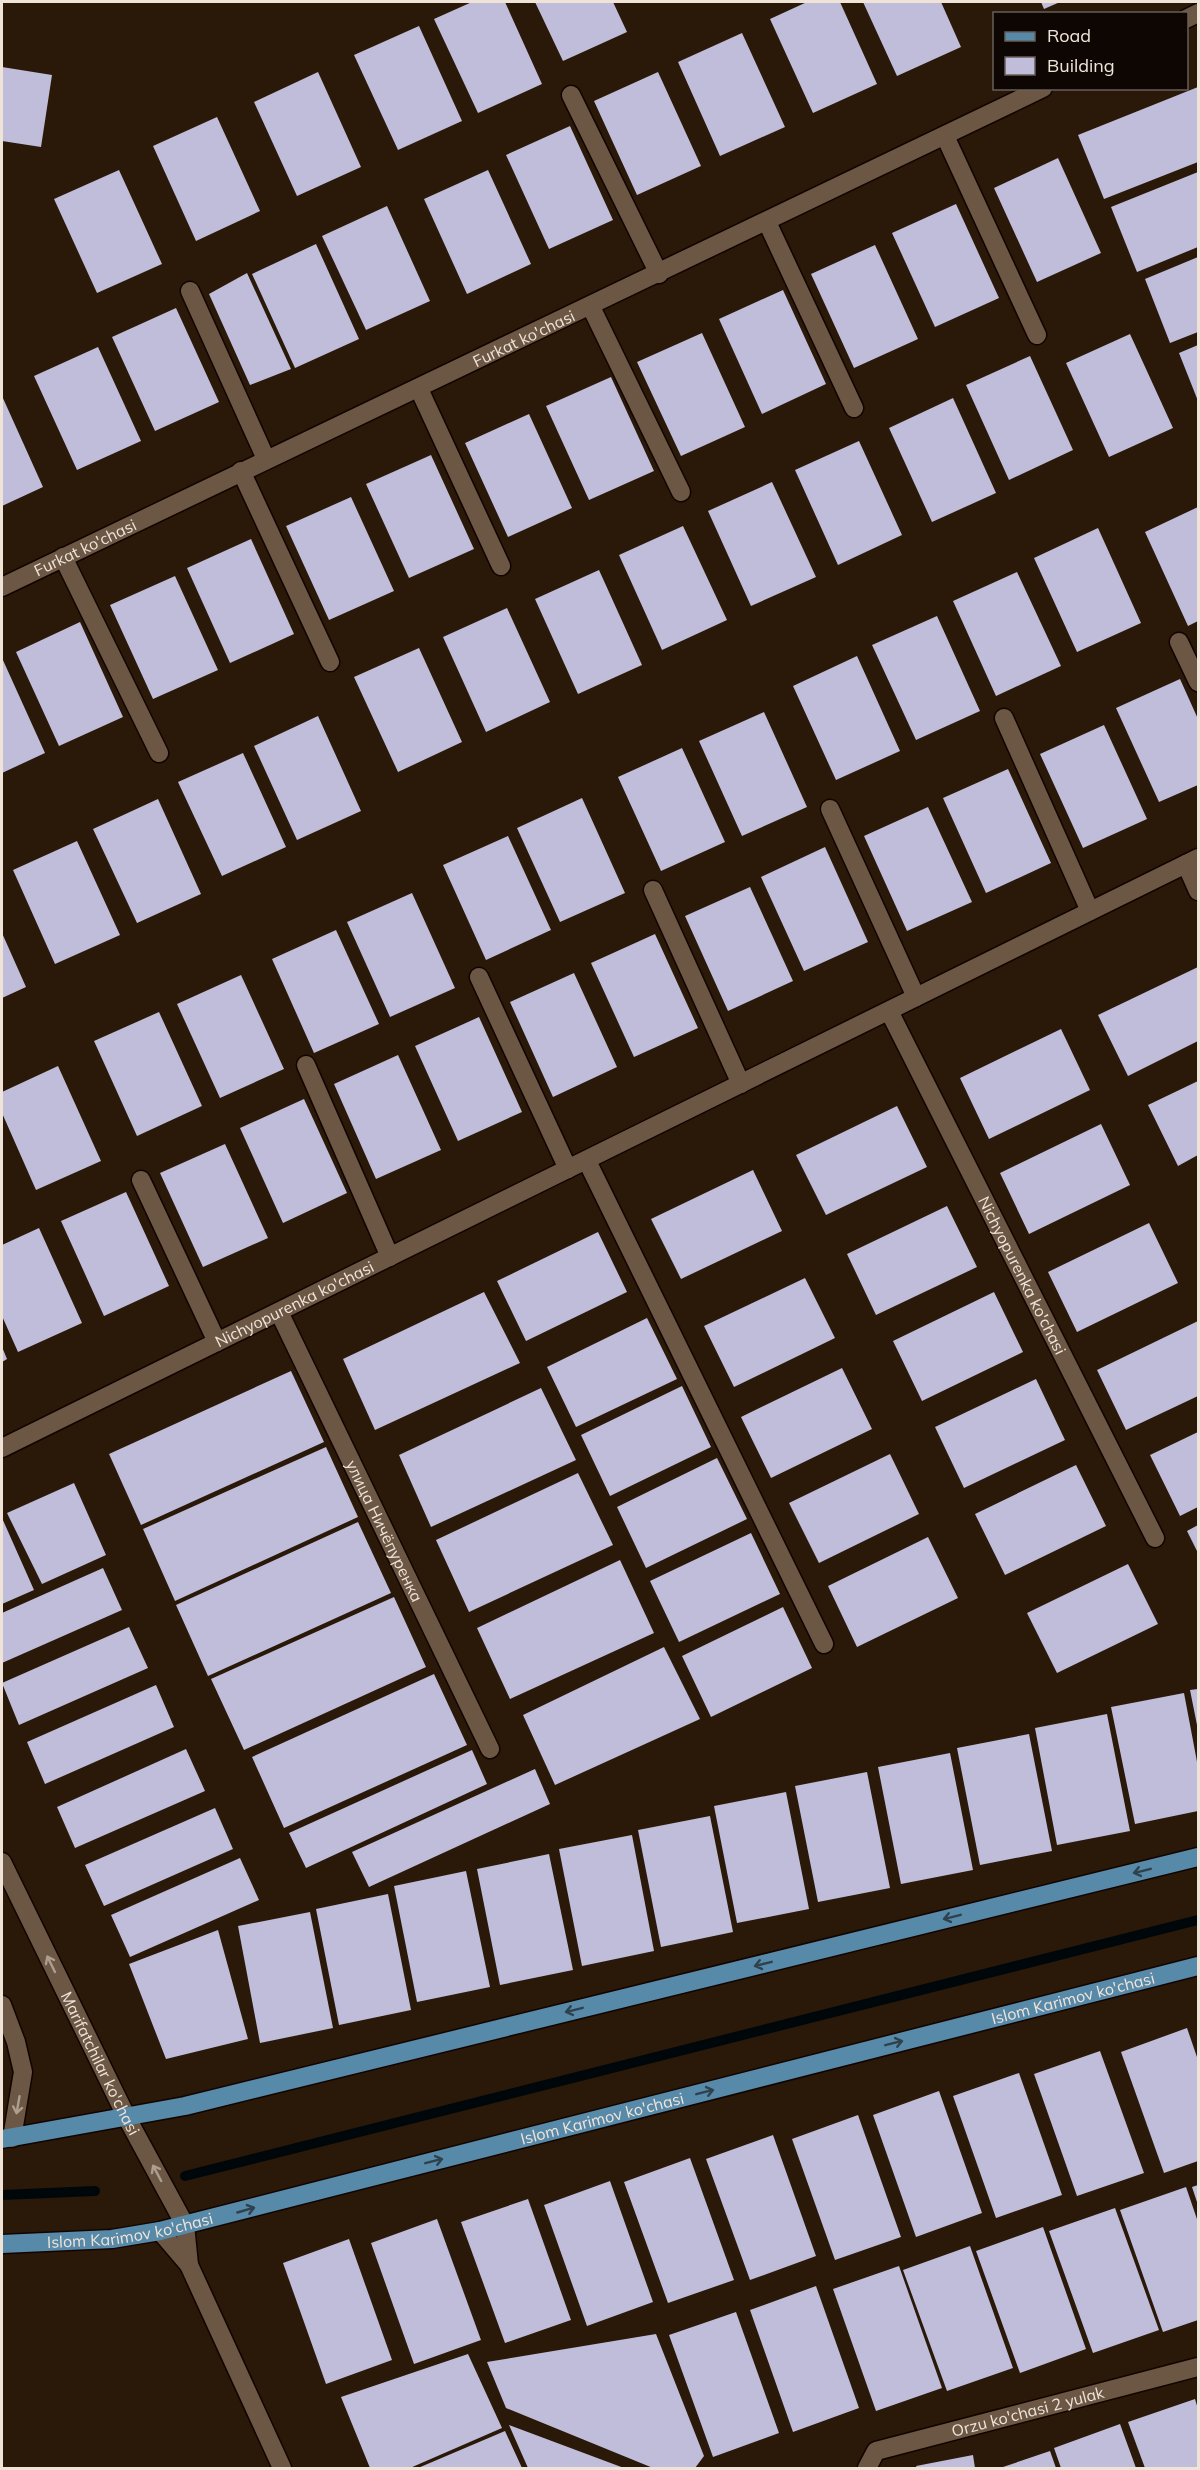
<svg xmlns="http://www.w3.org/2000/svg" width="1200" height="2470" font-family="Mulish,sans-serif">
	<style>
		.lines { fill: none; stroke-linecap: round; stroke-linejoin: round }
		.stream { stroke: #00070a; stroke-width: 10 }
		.building { fill: #bfbdd9 }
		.minor-casing { stroke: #120400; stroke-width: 21 }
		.major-casing { stroke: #120400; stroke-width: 21 }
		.minor { stroke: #6c5745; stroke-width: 18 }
		.major { stroke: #5789a8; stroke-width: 18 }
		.oneway { stroke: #2e414d }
		.oneway2 { stroke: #ae9e8f }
		.labels { text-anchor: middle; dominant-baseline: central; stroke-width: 6; stroke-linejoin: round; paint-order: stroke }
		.street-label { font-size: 16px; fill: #f0e4d9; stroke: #0d0602 }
	</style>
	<rect width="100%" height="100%" fill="#2a1909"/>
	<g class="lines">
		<!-- stream -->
		<path class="stream" d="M 185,2176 L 1198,1920
			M 2,2195 L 95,2191"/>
	</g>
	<!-- building -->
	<path class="building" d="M 472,2 L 505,2 L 542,84 L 478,113 L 434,19 Z
		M 535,2 L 613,2 L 627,32 L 563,61 Z
		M 807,2 L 840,2 L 877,84 L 813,113 L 770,19 Z
		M 863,2 L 941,2 L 961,47 L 897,76 Z
		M 1041,2 L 1060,2 L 1044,9 Z
		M 419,26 L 462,121 L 398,150 L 354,55 Z
		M 742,33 L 785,127 L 720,156 L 678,62 Z
		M 2,67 L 52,75 L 41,147 L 2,141 Z
		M 318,72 L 361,167 L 297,196 L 254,102 Z
		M 658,72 L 701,166 L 637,195 L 594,101 Z
		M 1198,87 L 1198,162 L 1104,199 L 1078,135 Z
		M 217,117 L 260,211 L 196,241 L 153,146 Z
		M 570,126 L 613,220 L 549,249 L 506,155 Z
		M 1058,158 L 1101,253 L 1037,282 L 994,188 Z
		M 119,170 L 162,264 L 97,293 L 54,199 Z
		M 488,170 L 531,264 L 467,294 L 424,199 Z
		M 1198,172 L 1198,247 L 1137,272 L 1111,207 Z
		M 956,204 L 999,298 L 935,327 L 892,233 Z
		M 387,206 L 430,301 L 366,330 L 322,236 Z
		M 316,244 L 359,339 L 295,368 L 252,274 Z
		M 875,245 L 918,339 L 854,368 L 811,274 Z
		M 1198,257 L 1198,332 L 1170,343 L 1145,279 Z
		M 247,273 L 291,369 L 250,385 L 209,294 Z
		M 783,290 L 826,384 L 762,414 L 719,319 Z
		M 176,308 L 219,402 L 155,431 L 112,337 Z
		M 702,333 L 745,427 L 681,456 L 637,362 Z
		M 1130,334 L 1173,428 L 1109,457 L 1066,363 Z
		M 1198,345 L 1198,401 L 1179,353 Z
		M 98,347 L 141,441 L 77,470 L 34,376 Z
		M 1030,356 L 1073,450 L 1009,480 L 966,385 Z
		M 611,377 L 654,471 L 589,500 L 546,406 Z
		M 2,396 L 43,487 L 2,506 Z
		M 953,398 L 996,493 L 932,522 L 889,428 Z
		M 529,414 L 572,508 L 508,537 L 465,443 Z
		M 859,441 L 902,535 L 838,565 L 795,470 Z
		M 431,455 L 474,549 L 409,578 L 366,484 Z
		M 772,482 L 816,577 L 751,606 L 708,511 Z
		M 351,497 L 394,591 L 329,620 L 286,526 Z
		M 1198,507 L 1198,621 L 1188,626 L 1145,532 Z
		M 683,526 L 727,620 L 662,650 L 619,555 Z
		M 1098,528 L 1141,623 L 1077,652 L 1034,558 Z
		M 251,539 L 294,634 L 230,663 L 187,568 Z
		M 599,570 L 642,665 L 578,694 L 535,599 Z
		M 1017,572 L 1061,666 L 996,696 L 953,601 Z
		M 175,576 L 218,670 L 153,699 L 110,605 Z
		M 507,608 L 550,702 L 486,732 L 443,637 Z
		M 937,616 L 980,711 L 916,740 L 872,645 Z
		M 80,622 L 123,717 L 59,746 L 16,652 Z
		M 419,648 L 462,742 L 398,772 L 354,677 Z
		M 857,656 L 900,751 L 836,780 L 793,686 Z
		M 2,658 L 45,753 L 2,773 Z
		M 1180,679 L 1198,719 L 1198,785 L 1159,802 L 1116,708 Z
		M 764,712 L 807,807 L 742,836 L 699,741 Z
		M 318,716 L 361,811 L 297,840 L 254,746 Z
		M 1104,725 L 1147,819 L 1083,848 L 1040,754 Z
		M 682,748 L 725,842 L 661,871 L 618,777 Z
		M 243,753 L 286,847 L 222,876 L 178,782 Z
		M 1008,769 L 1051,863 L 986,893 L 943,798 Z
		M 582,798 L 625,893 L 560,922 L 517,828 Z
		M 158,799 L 201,894 L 137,923 L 93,829 Z
		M 928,807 L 972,902 L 907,931 L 864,836 Z
		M 508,836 L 551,930 L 486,960 L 443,865 Z
		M 77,841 L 120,935 L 55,964 L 13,870 Z
		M 825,847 L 868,942 L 804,971 L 761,877 Z
		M 750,887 L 793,981 L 728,1011 L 685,916 Z
		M 412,893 L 455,988 L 390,1017 L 347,922 Z
		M 336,930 L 379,1024 L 314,1053 L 272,959 Z
		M 2,933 L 26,987 L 2,998 Z
		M 655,934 L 698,1028 L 634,1057 L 591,963 Z
		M 1198,967 L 1198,1041 L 1128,1076 L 1098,1015 Z
		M 574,973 L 617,1067 L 553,1097 L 510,1002 Z
		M 241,975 L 284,1069 L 220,1098 L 177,1004 Z
		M 159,1012 L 202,1106 L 137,1136 L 94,1041 Z
		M 479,1017 L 522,1112 L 458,1141 L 415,1046 Z
		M 1061,1029 L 1090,1090 L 989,1139 L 960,1078 Z
		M 398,1055 L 441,1150 L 376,1179 L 334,1084 Z
		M 58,1066 L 101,1161 L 36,1190 L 2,1113 L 2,1092 Z
		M 1198,1081 L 1198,1155 L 1178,1166 L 1148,1105 Z
		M 304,1099 L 347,1193 L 283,1223 L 240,1128 Z
		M 897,1106 L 927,1167 L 826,1215 L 796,1155 Z
		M 1101,1124 L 1130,1185 L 1029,1234 L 1000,1173 Z
		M 225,1144 L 268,1238 L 203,1267 L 160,1173 Z
		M 753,1170 L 782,1231 L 681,1279 L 651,1219 Z
		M 126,1192 L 169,1286 L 104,1316 L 61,1221 Z
		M 947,1206 L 977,1267 L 876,1315 L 847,1254 Z
		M 1149,1223 L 1178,1283 L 1077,1332 L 1048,1272 Z
		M 39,1228 L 82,1323 L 18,1352 L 2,1316 L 2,1245 Z
		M 598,1232 L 627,1292 L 526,1341 L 497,1281 Z
		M 805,1278 L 835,1338 L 734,1387 L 704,1326 Z
		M 484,1292 L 520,1363 L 375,1430 L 343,1359 Z
		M 994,1292 L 1023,1352 L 922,1401 L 893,1341 Z
		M 647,1318 L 677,1379 L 576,1427 L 547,1367 Z
		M 1198,1321 L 1198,1396 L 1126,1430 L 1097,1370 Z
		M 2,1347 L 7,1359 L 2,1362 Z
		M 842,1368 L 872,1429 L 771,1478 L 741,1417 Z
		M 291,1371 L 324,1442 L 141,1525 L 109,1454 Z
		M 1036,1379 L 1065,1440 L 964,1488 L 935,1427 Z
		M 682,1386 L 711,1447 L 610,1496 L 581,1435 Z
		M 541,1388 L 576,1460 L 431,1527 L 399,1455 Z
		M 1198,1432 L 1198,1507 L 1180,1516 L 1150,1455 Z
		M 326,1447 L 358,1517 L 175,1601 L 143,1529 Z
		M 890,1454 L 919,1514 L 819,1563 L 789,1503 Z
		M 717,1458 L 747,1519 L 646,1568 L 617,1507 Z
		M 1076,1465 L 1106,1526 L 1005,1575 L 975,1514 Z
		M 578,1473 L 613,1545 L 469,1612 L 436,1540 Z
		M 74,1483 L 106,1555 L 42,1584 L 7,1513 Z
		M 2,1518 L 34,1590 L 2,1604 Z
		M 358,1522 L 391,1593 L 208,1676 L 176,1605 Z
		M 1198,1525 L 1198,1553 L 1187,1531 Z
		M 751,1533 L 780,1594 L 679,1642 L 650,1581 Z
		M 928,1537 L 958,1598 L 857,1647 L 828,1586 Z
		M 620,1560 L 654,1633 L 510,1699 L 477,1628 Z
		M 1128,1564 L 1158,1624 L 1057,1673 L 1027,1613 Z
		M 103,1568 L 122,1610 L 2,1663 L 2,1613 Z
		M 394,1597 L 426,1667 L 244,1750 L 211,1679 Z
		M 783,1607 L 812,1668 L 711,1717 L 682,1656 Z
		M 129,1627 L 148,1668 L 19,1725 L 2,1683 Z
		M 664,1647 L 700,1719 L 555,1785 L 523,1715 Z
		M 434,1674 L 467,1745 L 284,1828 L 252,1757 Z
		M 156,1685 L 174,1727 L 45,1784 L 27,1742 Z
		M 1198,1689 L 1198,1725 L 1197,1725 L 1190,1690 Z
		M 1184,1693 L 1198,1767 L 1198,1811 L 1135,1824 L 1111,1707 Z
		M 1107,1714 L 1130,1831 L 1057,1845 L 1035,1728 Z
		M 1029,1734 L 1052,1851 L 980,1865 L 957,1748 Z
		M 186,1749 L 205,1791 L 75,1848 L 57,1807 Z
		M 472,1750 L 487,1784 L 306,1868 L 289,1833 Z
		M 950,1753 L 973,1870 L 901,1884 L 878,1767 Z
		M 535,1769 L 550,1804 L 369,1887 L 352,1852 Z
		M 867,1772 L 890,1888 L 818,1902 L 795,1786 Z
		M 786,1792 L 809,1909 L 737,1923 L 714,1806 Z
		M 215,1808 L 233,1849 L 104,1906 L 85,1865 Z
		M 710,1816 L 733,1932 L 661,1947 L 638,1830 Z
		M 632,1835 L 654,1951 L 582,1966 L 559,1849 Z
		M 549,1854 L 573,1970 L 500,1985 L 477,1869 Z
		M 240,1858 L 259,1900 L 130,1957 L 111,1915 Z
		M 466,1871 L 490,1987 L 417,2002 L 394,1886 Z
		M 388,1894 L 411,2010 L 339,2025 L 316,1909 Z
		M 310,1912 L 333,2028 L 260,2043 L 238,1926 Z
		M 218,1930 L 248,2039 L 166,2059 L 129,1964 Z
		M 1187,2028 L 1198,2060 L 1198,2161 L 1164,2173 L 1121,2052 Z
		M 1100,2051 L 1144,2173 L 1077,2196 L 1034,2074 Z
		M 1019,2073 L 1062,2195 L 996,2218 L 953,2096 Z
		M 939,2091 L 982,2213 L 916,2237 L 873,2115 Z
		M 858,2115 L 901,2237 L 835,2260 L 792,2139 Z
		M 773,2135 L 816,2256 L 750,2280 L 706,2159 Z
		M 690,2158 L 734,2280 L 668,2303 L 624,2182 Z
		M 610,2181 L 653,2302 L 587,2326 L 544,2205 Z
		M 1198,2185 L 1198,2205 L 1192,2187 Z
		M 1186,2187 L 1198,2222 L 1198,2320 L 1163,2332 L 1120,2210 Z
		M 528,2199 L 571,2320 L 505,2343 L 461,2222 Z
		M 1115,2208 L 1159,2330 L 1093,2353 L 1049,2231 Z
		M 437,2219 L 481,2340 L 414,2364 L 371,2243 Z
		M 1043,2227 L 1086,2349 L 1020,2373 L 976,2251 Z
		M 349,2239 L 392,2360 L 326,2384 L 283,2263 Z
		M 970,2246 L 1013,2368 L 947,2391 L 903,2270 Z
		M 899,2266 L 942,2388 L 876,2411 L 833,2289 Z
		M 816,2286 L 859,2408 L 793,2432 L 750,2310 Z
		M 736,2312 L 779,2433 L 713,2457 L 669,2335 Z
		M 656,2334 L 704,2456 L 695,2468 L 653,2468 L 506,2408 L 487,2362 Z
		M 468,2354 L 502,2428 L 410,2468 L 370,2468 L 341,2397 Z
		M 1195,2399 L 1198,2409 L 1198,2468 L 1145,2468 L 1128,2422 Z
		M 1120,2424 L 1136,2468 L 1061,2468 L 1054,2448 Z
		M 509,2425 L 624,2468 L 528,2468 Z
		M 505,2431 L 522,2468 L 418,2468 Z
		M 1050,2451 L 1056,2468 L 1000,2468 Z
		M 973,2455 L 975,2468 L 917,2468 L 916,2466 Z"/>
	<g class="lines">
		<defs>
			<g id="minor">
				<path d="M 1186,19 L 1198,13"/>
				<path d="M 571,95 L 659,274"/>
				<path d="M 945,136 L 1037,335"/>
				<path d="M 767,222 L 854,408"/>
				<path d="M 190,291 L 266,459"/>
				<path d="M 591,307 L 681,492"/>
				<path d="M 419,389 L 501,566"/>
				<path d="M 241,471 L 330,662"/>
				<path d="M 63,557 L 159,753"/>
				<path id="s1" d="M 2,587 C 349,421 697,257 1043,88"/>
				<path d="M 1179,642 L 1198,682"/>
				<path d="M 1004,718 L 1090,911"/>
				<path d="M 830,809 L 916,997"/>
				<path d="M 1186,864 L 1198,891"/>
				<path d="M 653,890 L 741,1084"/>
				<path d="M 479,977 L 568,1169"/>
				<path id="s2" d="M 889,1011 L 1155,1538"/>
				<path d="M 306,1065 L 390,1257"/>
				<path d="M 587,1161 L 824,1644"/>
				<path d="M 141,1180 L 217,1342"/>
				<path id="s3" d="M 279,1312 L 490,1749"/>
				<path id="s4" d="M 2,1448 L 1198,858"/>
				<path id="s5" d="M 2,1862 L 127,2118 L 185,2225 L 189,2265"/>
				<path d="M 2,2005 L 16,2042 L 23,2072 L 12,2138"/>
				<path d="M 160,2231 L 189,2265 L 282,2468"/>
				<path id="s6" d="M 867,2468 L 876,2451 L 1198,2367"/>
			</g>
			<g id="major">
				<path d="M 2,2139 L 185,2106 L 1198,1857"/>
				<path id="s7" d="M 2,2244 L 112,2239 L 160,2231 L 1198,1966"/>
			</g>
		</defs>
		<!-- minor casing -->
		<use href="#minor" class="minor-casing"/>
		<!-- major casing -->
		<use href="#major" class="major-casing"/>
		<!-- minor -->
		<use href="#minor" class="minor"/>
		<!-- major -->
		<use href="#major" class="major"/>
	</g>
	<!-- one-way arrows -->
	<defs><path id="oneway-shaft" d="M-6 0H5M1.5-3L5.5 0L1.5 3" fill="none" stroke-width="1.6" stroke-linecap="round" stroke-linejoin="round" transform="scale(1.5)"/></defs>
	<g class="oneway">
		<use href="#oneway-shaft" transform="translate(1142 1871) rotate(166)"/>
		<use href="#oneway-shaft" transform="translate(952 1917) rotate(166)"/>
		<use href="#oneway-shaft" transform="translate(763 1964) rotate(166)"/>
		<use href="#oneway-shaft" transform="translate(574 2010) rotate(166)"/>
		<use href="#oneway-shaft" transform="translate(894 2043) rotate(-14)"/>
		<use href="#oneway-shaft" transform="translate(705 2092) rotate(-14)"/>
		<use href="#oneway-shaft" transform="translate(434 2161) rotate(-14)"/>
		<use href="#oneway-shaft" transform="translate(246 2210) rotate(-16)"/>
	</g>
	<g class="oneway2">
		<use href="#oneway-shaft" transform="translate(51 1964) rotate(-116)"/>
		<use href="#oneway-shaft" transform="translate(18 2105) rotate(100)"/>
		<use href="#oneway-shaft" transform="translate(157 2173) rotate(-118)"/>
	</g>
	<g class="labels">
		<!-- street labels -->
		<g class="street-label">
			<text stroke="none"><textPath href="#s1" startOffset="578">Furkat ko'chasi</textPath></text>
			<text stroke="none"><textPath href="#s1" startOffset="92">Furkat ko'chasi</textPath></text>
			<text stroke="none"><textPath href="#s2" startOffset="296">Nichyopurenka ko'chasi</textPath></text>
			<text stroke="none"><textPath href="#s4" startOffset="326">Nichyopurenka ko'chasi</textPath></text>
			<text stroke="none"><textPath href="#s3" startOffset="243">улица Ничёпуренка</textPath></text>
			<text stroke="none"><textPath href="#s7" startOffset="1101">Islom Karimov ko'chasi</textPath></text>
			<text stroke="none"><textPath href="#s5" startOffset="224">Marifatchilar ko'chasi</textPath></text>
			<text stroke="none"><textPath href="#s7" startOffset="615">Islom Karimov ko'chasi</textPath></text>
			<text stroke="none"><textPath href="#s7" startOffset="129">Islom Karimov ko'chasi</textPath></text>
			<text stroke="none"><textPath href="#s6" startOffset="176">Orzu ko'chasi 2 yulak</textPath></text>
		</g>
	</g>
	<!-- border -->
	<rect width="1200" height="2470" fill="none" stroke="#f0e4d9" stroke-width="6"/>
	<!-- legend -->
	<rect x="993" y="12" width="195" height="78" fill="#0d0602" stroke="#685f58" stroke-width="1.5"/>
	<rect x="1005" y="32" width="30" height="9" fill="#5789a8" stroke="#685f58" stroke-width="1.5"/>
	<text x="1047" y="42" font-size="18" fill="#f0e4d9">Road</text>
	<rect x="1005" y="57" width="30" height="18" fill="#bfbdd9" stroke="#685f58" stroke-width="1.5"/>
	<text x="1047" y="72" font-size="18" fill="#f0e4d9">Building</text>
</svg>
